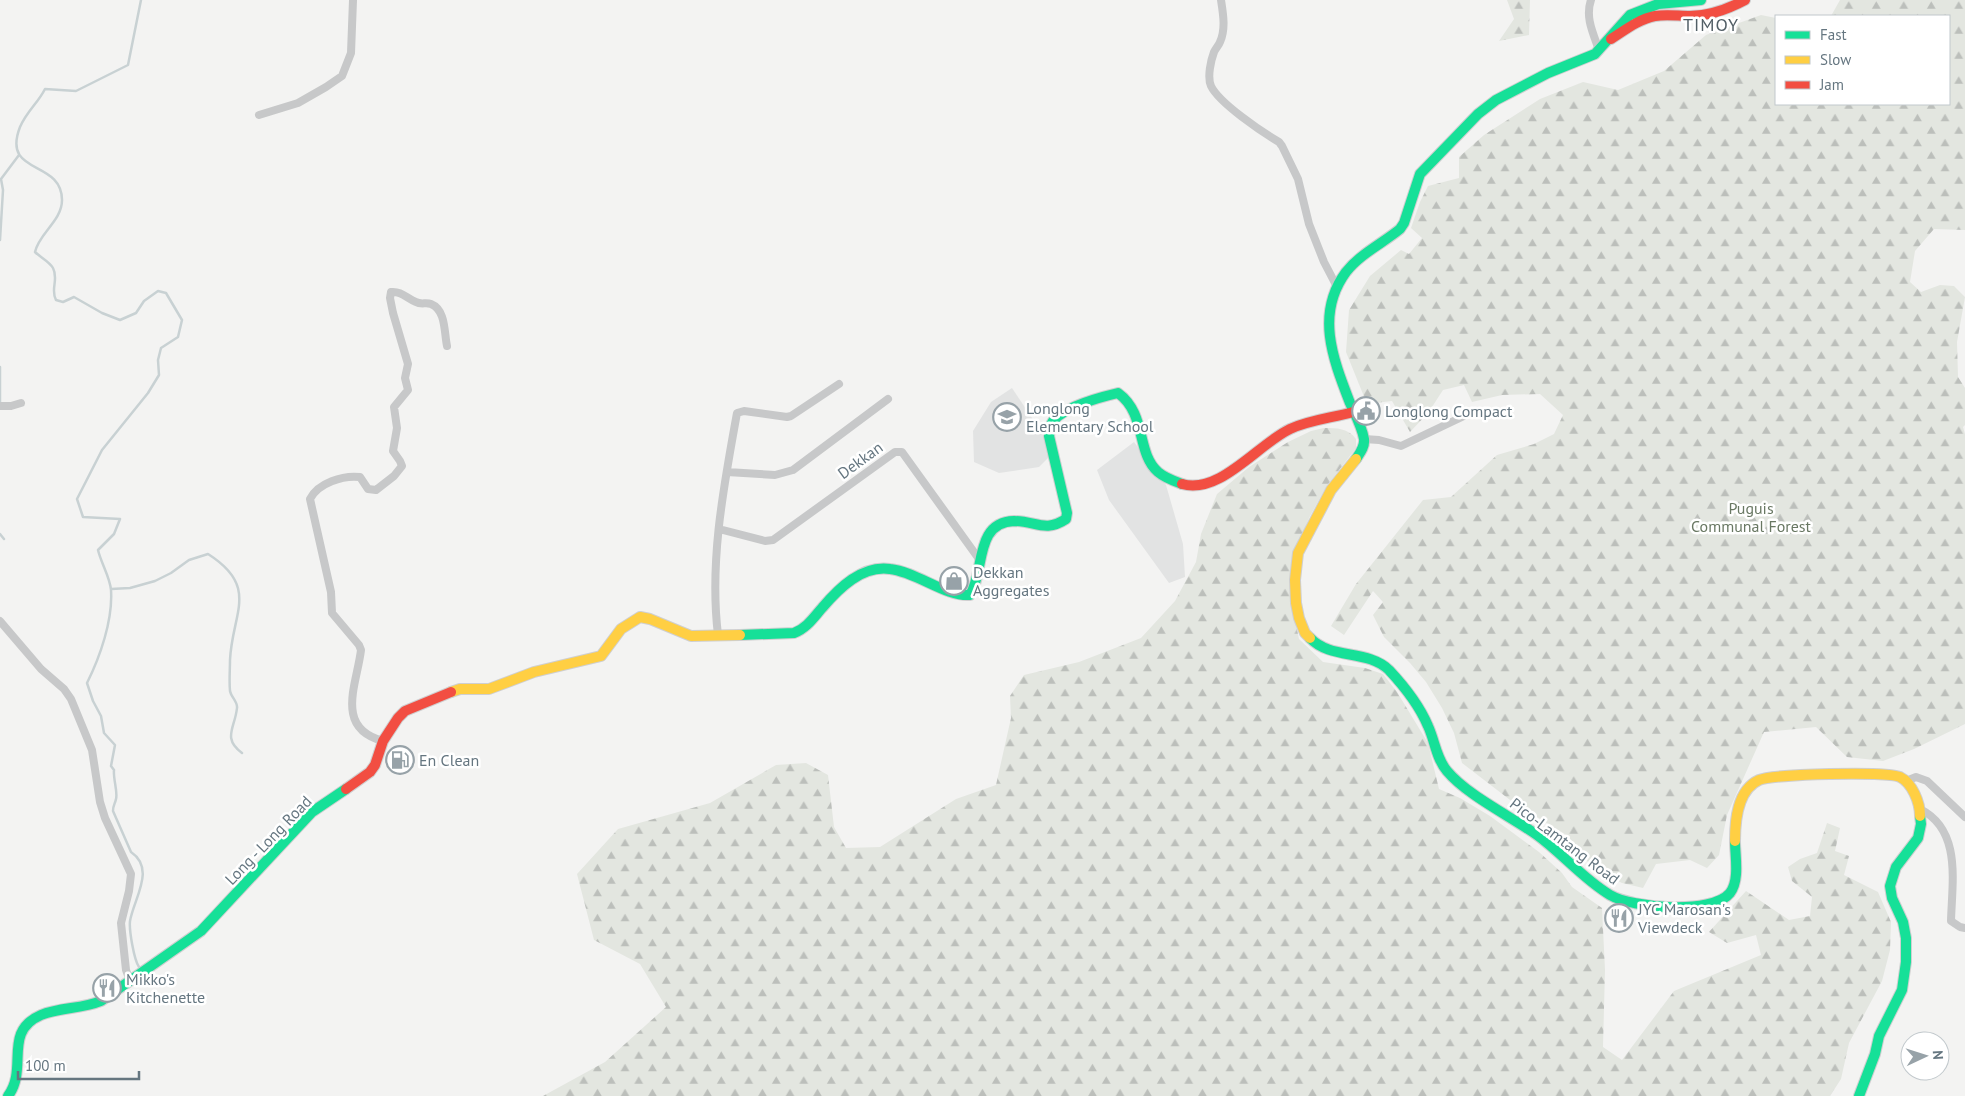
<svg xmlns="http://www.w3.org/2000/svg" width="1965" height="1096" font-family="'PT Sans',sans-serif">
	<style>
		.built { fill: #e2e3e3 }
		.forest { fill: url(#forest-firs) }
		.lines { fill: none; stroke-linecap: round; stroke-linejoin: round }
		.stream { stroke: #c8d1d3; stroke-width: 2.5 }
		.fast-casing { stroke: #cfcfd0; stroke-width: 12 }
		.slow-casing { stroke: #cfcfd0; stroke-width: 12 }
		.jam-casing { stroke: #cfcfd0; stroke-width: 12 }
		.street { stroke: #c7c8c9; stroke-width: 8 }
		.fast { stroke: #16e098; stroke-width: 10 }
		.slow { stroke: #ffcf43; stroke-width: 10 }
		.jam { stroke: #f24e42; stroke-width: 10 }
		.labels { text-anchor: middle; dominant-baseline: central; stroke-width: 5; stroke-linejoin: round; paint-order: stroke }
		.poi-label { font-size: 16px; fill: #657680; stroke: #fff; text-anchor: start }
		.street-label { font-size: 16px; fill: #657680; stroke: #fff }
		.park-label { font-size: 16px; fill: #697863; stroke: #fff }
		.neighbourhood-label { font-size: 18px; letter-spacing: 1px; fill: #525f66; stroke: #fff }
	</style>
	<defs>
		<pattern id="forest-firs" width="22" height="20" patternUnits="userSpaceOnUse" patternTransform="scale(1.25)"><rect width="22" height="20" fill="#e3e6e0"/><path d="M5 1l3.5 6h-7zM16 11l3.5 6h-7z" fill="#bcbfbb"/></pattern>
	</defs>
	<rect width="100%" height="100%" fill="#f3f3f2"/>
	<!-- built -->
	<path class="built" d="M 1012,388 L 1046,439 L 1050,456 L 1039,467 L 999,473 L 974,462 L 973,431 L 991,402 Z
		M 1134,442 L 1166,485 L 1183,544 L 1185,577 L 1169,583 L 1109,500 L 1097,470 Z"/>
	<!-- forest -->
	<path class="forest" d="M 1507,0 L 1530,0 L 1529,35 L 1499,41 L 1514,19 Z
		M 1840,0 L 1965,0 L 1965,230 L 1934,229 L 1915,251 L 1910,282 L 1921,292 L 1940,285 L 1954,286 L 1965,297 L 1957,342 L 1958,377 L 1965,388 L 1965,425 L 1963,427 L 1965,434 L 1965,724 L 1914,749 L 1883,761 L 1847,757 L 1816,727 L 1764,732 L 1727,815 L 1719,855 L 1707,868 L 1690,860 L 1656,864 L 1643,888 L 1622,883 L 1600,872 L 1588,862 L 1568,836 L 1514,803 L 1462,763 L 1454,733 L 1442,708 L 1426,682 L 1410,663 L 1384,637 L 1373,615 L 1383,602 L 1373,591 L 1344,635 L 1331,626 L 1356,584 L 1423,500 L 1451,497 L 1497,455 L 1534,444 L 1554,434 L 1563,415 L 1540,394 L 1502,395 L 1472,402 L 1464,385 L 1443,390 L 1428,413 L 1410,432 L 1392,401 L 1367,404 L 1346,352 L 1349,310 L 1370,276 L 1401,250 L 1409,254 L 1422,238 L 1411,228 L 1420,202 L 1428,186 L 1459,178 L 1459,157 L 1484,135 L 1540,99 L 1583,82 L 1618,90 L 1664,71 L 1706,35 L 1761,15 L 1776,18 L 1776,104 L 1949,104 L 1949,16 L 1831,16 Z
		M 1324,428 C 1337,428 1348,428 1356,439 L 1356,448 L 1326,487 L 1309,518 L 1292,560 L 1290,595 L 1299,639 L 1323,662 L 1365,668 L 1383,674 L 1397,692 L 1428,743 L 1439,789 L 1460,798 L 1490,816 L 1539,852 L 1562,873 L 1572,887 L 1602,908 L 1605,970 L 1603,1047 L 1622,1060 L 1674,991 L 1761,955 L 1756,935 L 1727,943 L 1709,932 L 1746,891 L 1789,920 L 1810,916 L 1812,897 L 1792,881 L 1788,867 L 1800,859 L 1817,853 L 1827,823 L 1840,828 L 1835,851 L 1849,856 L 1844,875 L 1878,892 L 1891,922 L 1890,950 L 1882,981 L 1849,1043 L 1841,1079 L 1830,1096 L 543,1096 L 605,1062 L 666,1007 L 640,964 L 594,940 L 577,874 L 618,829 L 710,803 L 776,765 L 806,763 L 828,775 L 834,827 L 846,848 L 880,847 L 956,799 L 996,785 L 1011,718 L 1010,696 L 1024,675 L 1079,662 L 1141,638 L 1175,601 L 1196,562 L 1201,534 L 1217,494 L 1249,467 L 1263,458 L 1288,442 L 1311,431 Z"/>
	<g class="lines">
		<!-- stream -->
		<path class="stream" d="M 0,240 L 3,190 L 1,179 L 19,155
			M 0,367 L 0,402
			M 0,534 L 4,539
			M 111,589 L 130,588 L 155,581 L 171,573 L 189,560 L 208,554 C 260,587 232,613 230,660 C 230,670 229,681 230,691 C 231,697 238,702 237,708 C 235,728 222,738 242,753
			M 139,967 C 134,960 129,930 130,921 C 134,898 156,869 131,852 L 113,811 C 113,805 115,804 116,799 C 118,792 113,779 114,770 L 111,766 L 115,745 L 104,733 L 101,716 L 93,701 L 87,683 C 100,657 113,620 111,590 C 110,577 101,563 98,550 L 114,534 L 120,519 L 83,517 L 77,499 L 102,450 L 148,393 L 159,375 L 158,360 L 161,348 L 178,337 L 182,320 L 166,293 L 158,291 L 144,301 L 136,313 L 120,320 L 102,313 L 74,297 L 63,302 L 56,300 C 50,290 59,279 53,268 C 50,262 40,257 35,252 C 39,233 62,221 62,200 C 62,159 1,176 20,127 C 27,111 38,103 45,89 L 76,91 L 128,65 L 141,0"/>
		<defs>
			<path id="fast" d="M 1356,459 C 1360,453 1365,447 1364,439 C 1362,427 1355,414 1350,403 C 1333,359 1315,314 1346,272 C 1360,254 1383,243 1400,229 L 1404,223 L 1420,174 L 1478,114 L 1496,100 L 1548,73 L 1595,54 L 1630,15 L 1658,4 L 1701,0
				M 740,635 L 794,633 C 807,628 814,617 822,608 C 839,588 862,565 890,569 C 917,572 946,597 970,595 C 985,572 974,522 1014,521 C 1036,521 1045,533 1066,519 L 1067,513 L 1049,436 C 1050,431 1050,425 1053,421 C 1064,407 1101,397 1118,393 C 1147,414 1136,453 1158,472 C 1165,478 1174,481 1182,484
				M 1310,638 C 1331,660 1367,649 1389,670 C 1404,686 1420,707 1428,726 C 1435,741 1436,758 1447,771 C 1467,795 1510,816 1537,835 C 1562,853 1583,879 1610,895 C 1632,908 1712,915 1730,893 C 1740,880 1735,856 1735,841
				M 8,1096 C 29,1068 2,1032 41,1015 C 60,1007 82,1009 101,1001 L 201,931 L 312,812 L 346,789
				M 1859,1096 L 1875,1054 L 1879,1036 L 1902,990 L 1906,962 L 1906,938 L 1903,922 L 1892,898 L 1890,886 L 1896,867 L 1918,838 L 1921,824 L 1920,816"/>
			<path id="slow" d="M 1310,638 L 1305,633 L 1299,618 L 1296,603 L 1295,580 L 1298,553 L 1331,490 L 1356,459
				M 451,692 L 460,689 L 489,689 L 534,672 L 601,656 L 621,629 L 640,617 L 650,619 L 691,636 L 740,635
				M 1735,841 C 1735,821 1737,790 1759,780 C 1772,774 1887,771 1900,777 C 1912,783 1920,802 1920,816"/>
			<path id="jam" d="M 1611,39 C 1625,30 1639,19 1655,16 C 1667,14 1678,16 1690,16 C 1710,16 1728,9 1745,0
				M 1182,484 C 1220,495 1258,444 1290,429 C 1309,420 1332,418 1353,412
				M 346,789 L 370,772 L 375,765 L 383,741 L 398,718 L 405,711 L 451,692"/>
		</defs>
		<!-- fast casing -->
		<use href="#fast" class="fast-casing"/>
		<!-- slow casing -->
		<use href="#slow" class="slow-casing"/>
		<!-- jam casing -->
		<use href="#jam" class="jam-casing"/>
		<!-- street -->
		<path class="street" d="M 1221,0 C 1223,13 1226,29 1220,42 C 1219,45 1216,48 1214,52 C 1211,60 1207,77 1211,86 C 1219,103 1262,132 1279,142 L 1282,146 L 1298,179 L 1309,224 L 1324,262 L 1336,285
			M 1591,0 C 1585,17 1593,33 1599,50
			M 259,115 L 298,103 L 326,87 L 342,76 L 351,53 L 353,0
			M 0,406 L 11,406 L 21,403
			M 1364,439 L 1379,440 L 1401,446 L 1464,416
			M 727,472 L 775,475 L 793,470 L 888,399
			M 719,529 L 765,541 L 773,540 L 895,452 L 902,452 L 979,559
			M 0,621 L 41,669 L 64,689 L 71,699 L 92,750 L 100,802 L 105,818 L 131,874 L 129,891 L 121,923 L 126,970 L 130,981
			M 718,635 C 709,561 724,485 737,413 L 744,411 L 787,417 L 791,416 L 839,384
			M 383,741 C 334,728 357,684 361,650 L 359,645 L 332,613 L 331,592 L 310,499 C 318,483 343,475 360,477 L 368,489 L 376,490 L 394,476 L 402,466 L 400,461 L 393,451 L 397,428 L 394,407 L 408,390 L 405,378 L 408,364 L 393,313 L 390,298 L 391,292 C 402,291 406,298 416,302 C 421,305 426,302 431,304 C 446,310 444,332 447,346
			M 1906,781 L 1916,777 L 1927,781 L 1965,817
			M 1920,809 C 1962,830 1952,882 1951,921 L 1960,927 L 1965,928"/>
		<!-- fast -->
		<use href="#fast" class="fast"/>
		<!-- slow -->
		<use href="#slow" class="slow"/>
		<!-- jam -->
		<use href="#jam" class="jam"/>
	</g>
	<!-- icons -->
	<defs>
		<symbol id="civic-ring" viewBox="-11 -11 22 22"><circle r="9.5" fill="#fff" stroke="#97a2a8" stroke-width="1.5"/><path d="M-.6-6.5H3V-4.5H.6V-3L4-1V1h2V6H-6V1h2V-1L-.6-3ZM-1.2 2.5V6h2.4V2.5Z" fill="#97a2a8"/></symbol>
		<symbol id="school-ring" viewBox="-11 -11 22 22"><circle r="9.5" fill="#fff" stroke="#97a2a8" stroke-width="1.5"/><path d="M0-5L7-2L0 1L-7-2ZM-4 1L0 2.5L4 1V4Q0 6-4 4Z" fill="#97a2a8"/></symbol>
		<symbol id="shop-ring" viewBox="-11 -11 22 22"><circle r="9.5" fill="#fff" stroke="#97a2a8" stroke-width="1.5"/><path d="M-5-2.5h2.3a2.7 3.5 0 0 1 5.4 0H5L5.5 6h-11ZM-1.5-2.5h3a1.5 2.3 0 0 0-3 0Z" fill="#97a2a8"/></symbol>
		<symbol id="fuel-ring" viewBox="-11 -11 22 22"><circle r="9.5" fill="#fff" stroke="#97a2a8" stroke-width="1.5"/><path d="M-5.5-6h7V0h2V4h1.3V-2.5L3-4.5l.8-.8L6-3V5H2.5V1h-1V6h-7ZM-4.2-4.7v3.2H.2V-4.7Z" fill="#97a2a8"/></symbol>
		<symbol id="restaurant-ring" viewBox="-11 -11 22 22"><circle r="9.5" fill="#fff" stroke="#97a2a8" stroke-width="1.5"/><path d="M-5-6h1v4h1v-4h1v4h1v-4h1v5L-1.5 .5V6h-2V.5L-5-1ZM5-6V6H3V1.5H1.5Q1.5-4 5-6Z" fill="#97a2a8"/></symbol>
	</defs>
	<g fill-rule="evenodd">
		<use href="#civic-ring" x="1350" y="395" width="32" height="32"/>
		<use href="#school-ring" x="991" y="401" width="32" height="32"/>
		<use href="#shop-ring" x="938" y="565" width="32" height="32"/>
		<use href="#fuel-ring" x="384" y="744" width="32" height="32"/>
		<use href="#restaurant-ring" x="1603" y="902" width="32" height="32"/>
		<use href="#restaurant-ring" x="91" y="972" width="32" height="32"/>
	</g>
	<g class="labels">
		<!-- poi labels -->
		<g class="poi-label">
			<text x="1026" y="408">Longlong<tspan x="1026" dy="18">Elementary School</tspan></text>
			<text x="1385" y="411">Longlong Compact</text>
			<text x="973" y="572">Dekkan<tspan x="973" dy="18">Aggregates</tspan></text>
			<text x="419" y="760">En Clean</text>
			<text x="1638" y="909">JYC Marosan's<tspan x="1638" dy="18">Viewdeck</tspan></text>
			<text x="126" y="979">Mikko's<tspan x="126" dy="18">Kitchenette</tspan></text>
		</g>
		<!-- street labels -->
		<g class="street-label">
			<text transform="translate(860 460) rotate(-36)">Dekkan</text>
			<text transform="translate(268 840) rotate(-46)">Long - Long Road</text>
			<text transform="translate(1565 841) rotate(37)">Pico-Lamtang Road</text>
		</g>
		<!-- park labels -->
		<g class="park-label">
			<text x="1751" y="508">Puguis<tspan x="1751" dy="18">Communal Forest</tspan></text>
		</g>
		<!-- neighbourhood labels -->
		<g class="neighbourhood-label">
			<text x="1711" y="24">TIMOY</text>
		</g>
	</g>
	<!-- legend -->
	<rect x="1775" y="15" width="175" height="90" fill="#ffffff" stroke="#c1c8cc"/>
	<rect x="1785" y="31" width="25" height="8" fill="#16e098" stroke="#c1c8cc"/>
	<text x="1820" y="40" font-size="15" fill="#657680">Fast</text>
	<rect x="1785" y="56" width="25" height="8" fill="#ffcf43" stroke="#c1c8cc"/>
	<text x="1820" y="65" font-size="15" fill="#657680">Slow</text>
	<rect x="1785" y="81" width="25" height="8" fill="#f24e42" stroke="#c1c8cc"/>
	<text x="1820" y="90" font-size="15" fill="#657680">Jam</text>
	<!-- north arrow -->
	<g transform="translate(1925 1056) rotate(86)"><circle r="24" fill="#ffffff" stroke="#c1c8cc"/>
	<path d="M0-4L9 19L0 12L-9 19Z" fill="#97a2a8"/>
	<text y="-8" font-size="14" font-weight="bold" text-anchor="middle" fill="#657680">N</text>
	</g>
	<!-- scale -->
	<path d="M18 1071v8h121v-8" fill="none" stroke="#657680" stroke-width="2.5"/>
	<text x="25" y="1071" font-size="15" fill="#657680" stroke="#ffffff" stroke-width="4" paint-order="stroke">100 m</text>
</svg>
